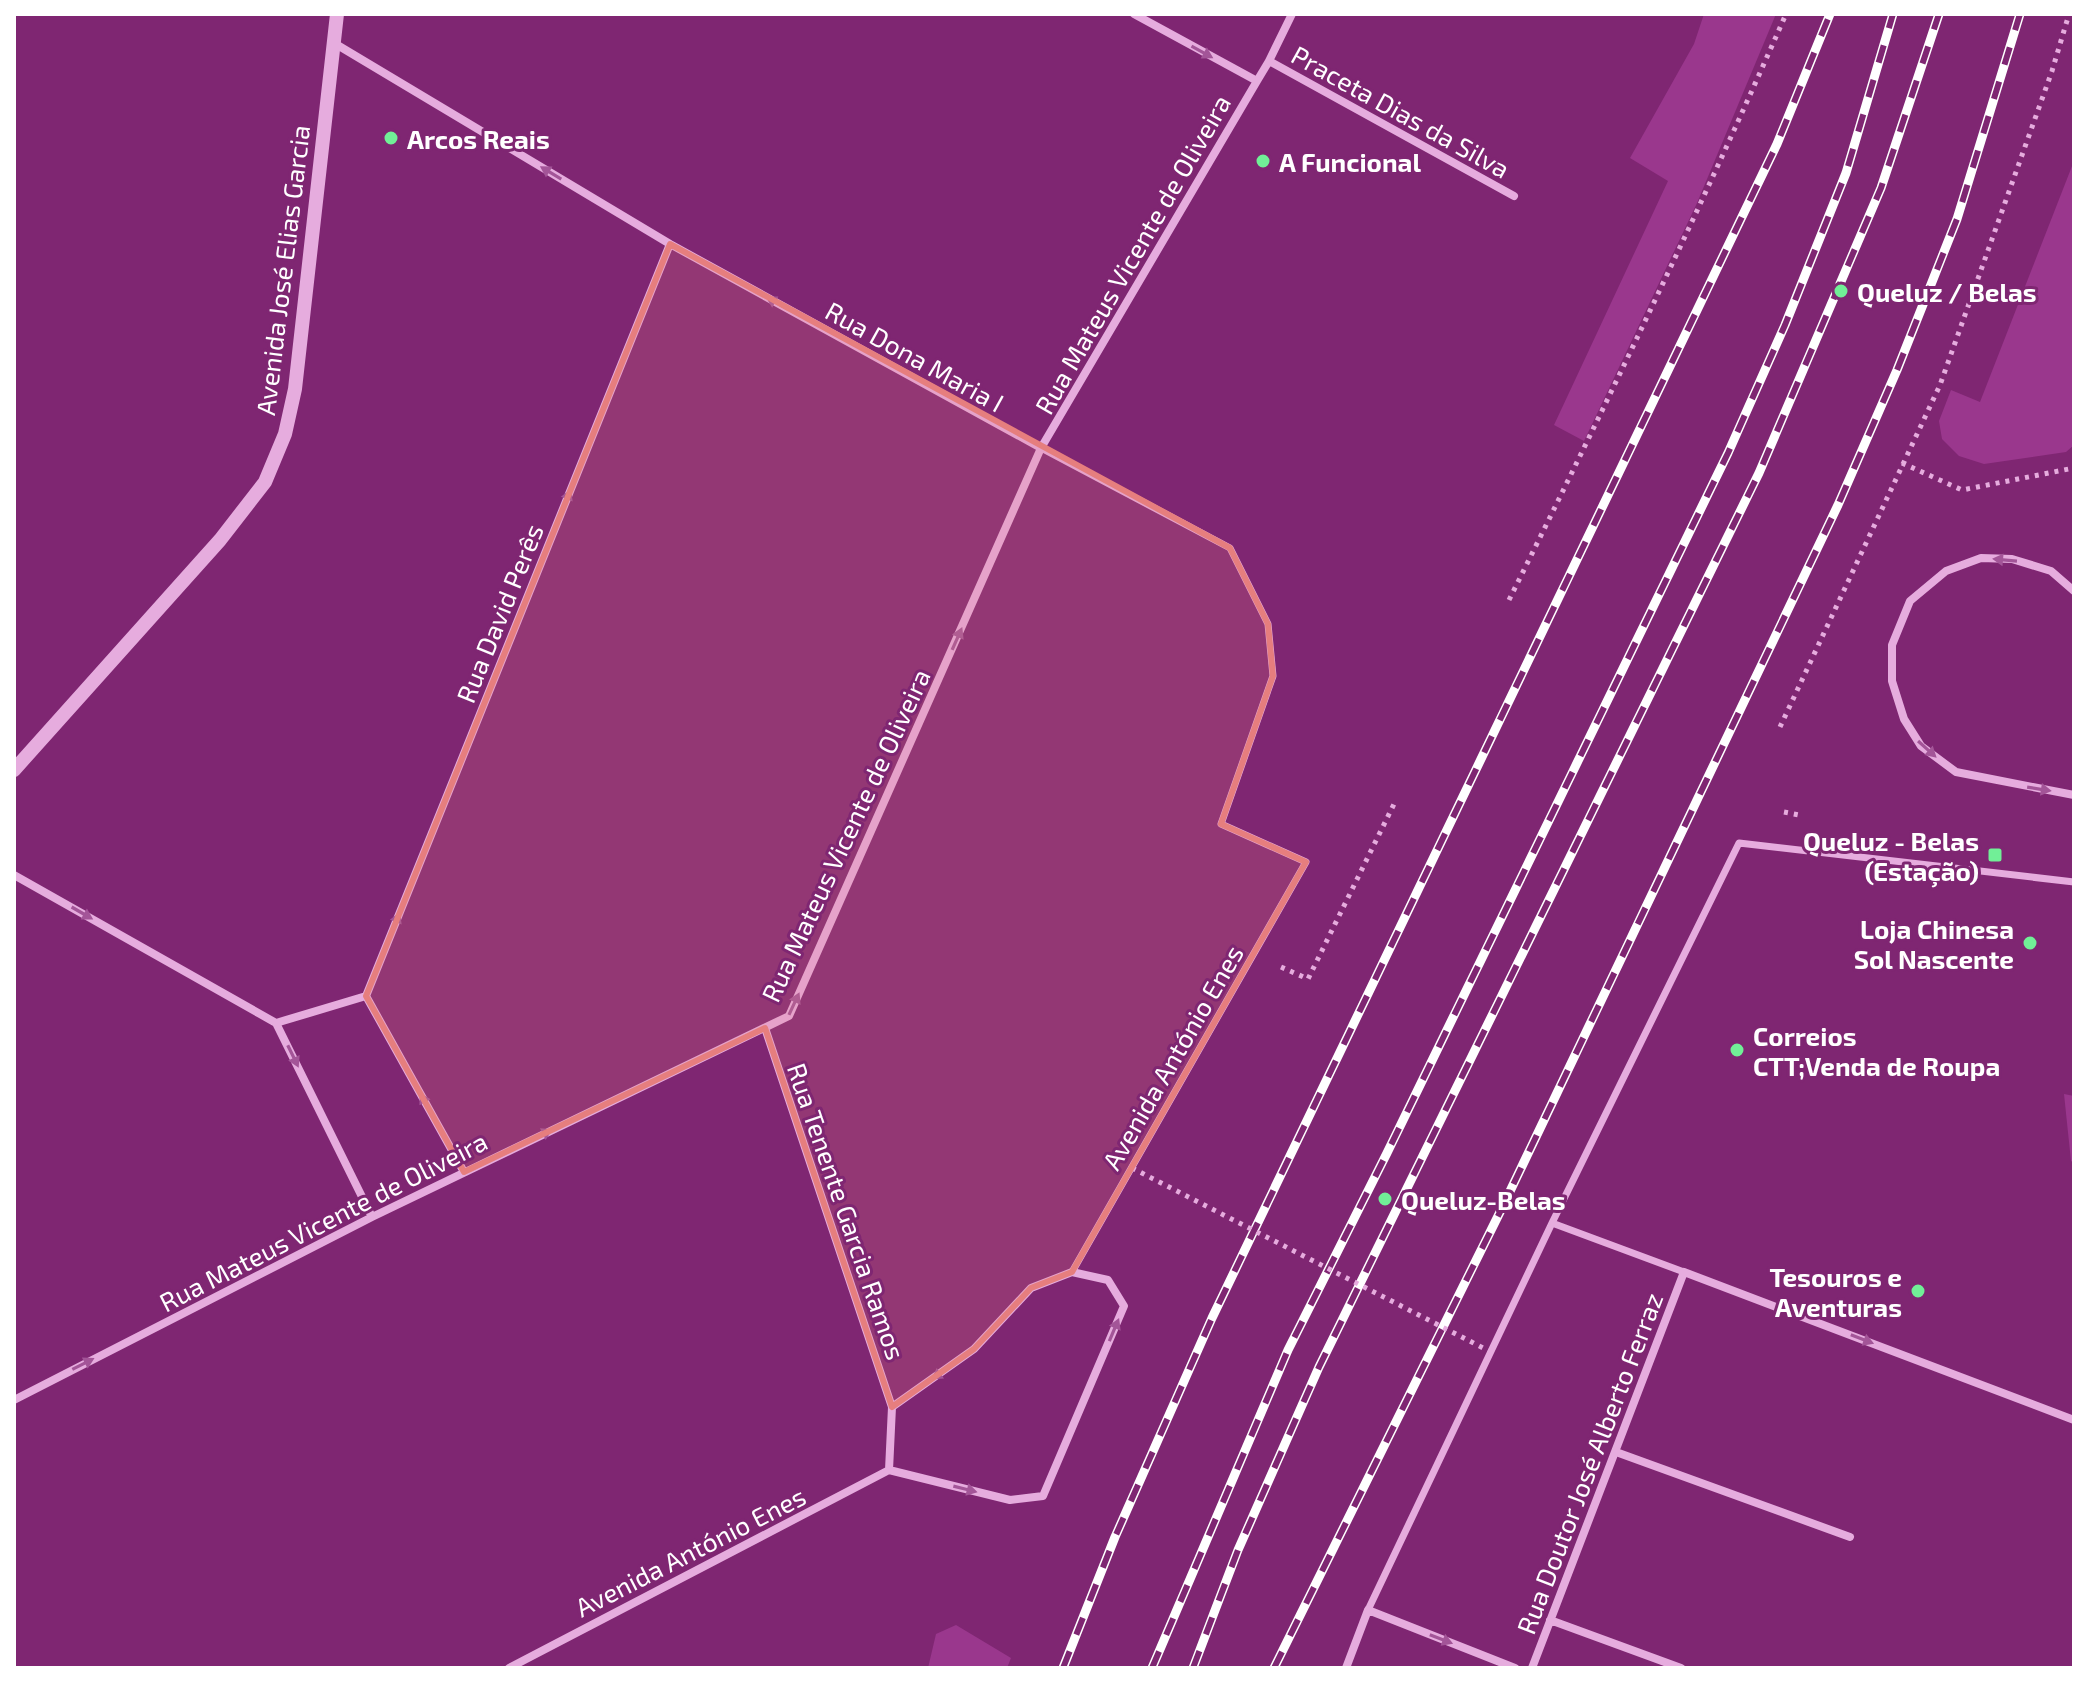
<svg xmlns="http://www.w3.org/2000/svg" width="2088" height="1682" font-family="'Exo 2',sans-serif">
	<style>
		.green { fill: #9a378d }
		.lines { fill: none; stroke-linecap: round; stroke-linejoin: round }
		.path { stroke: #e6acde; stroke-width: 5; stroke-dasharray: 4 6; stroke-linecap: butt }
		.pedestrian { stroke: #e6acde; stroke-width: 7 }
		.minor { stroke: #e6acde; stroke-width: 8 }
		.tertiary { stroke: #e6acde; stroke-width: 14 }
		.rail-casing { stroke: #fff; stroke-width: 9 }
		.rail { stroke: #7f2672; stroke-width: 6; stroke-dasharray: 18; stroke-linecap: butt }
		.path-bridge { stroke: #e6acde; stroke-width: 5; stroke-dasharray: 4 6; stroke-linecap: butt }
		.oneway { fill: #a35598 }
		.marked { fill: #e67e7e; fill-opacity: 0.2; stroke: #e67e7e; stroke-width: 6; stroke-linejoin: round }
		.poi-dot { fill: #71ef97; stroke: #7f2672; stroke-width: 3 }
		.labels { text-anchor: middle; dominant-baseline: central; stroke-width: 6; stroke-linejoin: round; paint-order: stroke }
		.street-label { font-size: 26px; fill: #fff; stroke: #7f2672 }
		.poi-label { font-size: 26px; font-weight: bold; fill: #fff; stroke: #7f2672; text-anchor: start }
	</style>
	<rect width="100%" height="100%" fill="#7f2672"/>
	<!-- green -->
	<path class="green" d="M 1704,14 L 1776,14 L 1697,203 L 1584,441 L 1554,425 L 1668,181 L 1630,158 L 1694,44 Z
		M 2074,161 L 2074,445 L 2066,452 L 1984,464 L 1959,456 L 1942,439 L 1939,421 L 1951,390 L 1980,402 Z
		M 2064,1094 L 2074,1096 L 2074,1163 L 2071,1161 Z
		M 956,1625 L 1011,1658 L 1007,1668 L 928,1668 L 936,1634 Z"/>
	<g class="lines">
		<!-- path -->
		<path class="path" d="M 1902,463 L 1962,490 L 2074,468
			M 1509,600 C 1605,407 1699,212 1786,14
			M 1780,727 L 1940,385 L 2052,71 L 2069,14
			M 1784,812 L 1799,815
			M 1281,967 L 1308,979 L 1395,802"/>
		<!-- pedestrian -->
		<path class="pedestrian" d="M 1041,448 L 1230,548 L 1268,624 L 1273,676 L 1221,824 L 1306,862 L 1072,1272
			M 1552,1223 L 1684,1272
			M 1368,1610 L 1552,1223 L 1739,843 L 2074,882"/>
		<!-- minor -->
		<path class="minor" d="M 1134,14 L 1257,81 L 1269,61 L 1292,14
			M 334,43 L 670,244 L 1041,448
			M 1269,61 L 1514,196
			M 2074,591 L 2051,571 L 2012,559 L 1981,558 L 1946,571 L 1910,601 L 1892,645 L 1892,681 L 1904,719 L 1921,746 L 1956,772 L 2074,795
			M 14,875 L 276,1023 L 372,1217
			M 366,996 L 670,244
			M 366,996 L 464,1172
			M 276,1023 L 366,996
			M 14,1400 L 372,1217 L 789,1016 L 1041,448 L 1257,81
			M 1616,1452 L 1850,1537
			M 889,1470 L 1010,1500 L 1043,1496 L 1124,1306 L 1108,1280 L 1072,1272 L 1031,1288 L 974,1349 L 892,1407
			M 1550,1620 L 1681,1668
			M 509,1668 L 889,1470 L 892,1407 L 765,1028
			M 1346,1668 L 1368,1610 L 1515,1668
			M 1532,1668 L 1684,1272 L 2074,1420"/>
		<!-- tertiary -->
		<path class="tertiary" d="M 14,770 L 220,540 L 265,482 L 285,434 L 295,389 L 337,14"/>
		<defs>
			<path id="rail" d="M 1063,1668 L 1115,1537 L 1212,1318 L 1777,144 L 1830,14
				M 1152,1668 L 1288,1350 L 1387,1153 L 1728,453 L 1785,325 L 1846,173 L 1893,14
				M 1193,1668 L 1238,1550 L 1319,1367 L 1759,473 L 1881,188 L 1939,14
				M 1274,1668 L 1502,1208 L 1838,505 L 1897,370 L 1957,219 L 2020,14"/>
		</defs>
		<!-- rail casing -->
		<use href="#rail" class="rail-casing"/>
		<!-- rail -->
		<use href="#rail" class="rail"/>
		<!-- path-bridge -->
		<path class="path-bridge" d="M 1132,1168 L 1491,1352"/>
	</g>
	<!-- one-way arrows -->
	<defs><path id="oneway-solid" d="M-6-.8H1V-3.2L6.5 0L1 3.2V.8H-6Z" transform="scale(2)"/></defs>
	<g class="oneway">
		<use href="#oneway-solid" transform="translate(1202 52) rotate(29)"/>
		<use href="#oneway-solid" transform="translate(551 173) rotate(-149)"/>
		<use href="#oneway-solid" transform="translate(777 303) rotate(-151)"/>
		<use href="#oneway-solid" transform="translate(566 501) rotate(-68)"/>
		<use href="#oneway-solid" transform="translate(2005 560) rotate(-175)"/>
		<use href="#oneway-solid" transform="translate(957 639) rotate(-66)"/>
		<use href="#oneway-solid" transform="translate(1927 749) rotate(42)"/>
		<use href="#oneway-solid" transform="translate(2039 789) rotate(9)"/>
		<use href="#oneway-solid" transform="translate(82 913) rotate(30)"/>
		<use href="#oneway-solid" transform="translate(395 924) rotate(-68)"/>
		<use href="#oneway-solid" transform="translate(794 1004) rotate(-65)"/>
		<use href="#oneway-solid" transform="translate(293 1056) rotate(64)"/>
		<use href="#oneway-solid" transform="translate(426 1104) rotate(-119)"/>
		<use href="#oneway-solid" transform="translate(541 1135) rotate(-26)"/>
		<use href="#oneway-solid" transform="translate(1114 1330) rotate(-67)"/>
		<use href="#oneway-solid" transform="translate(1862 1339) rotate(21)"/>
		<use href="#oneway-solid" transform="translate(83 1364) rotate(-27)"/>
		<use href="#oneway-solid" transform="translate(942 1372) rotate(145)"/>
		<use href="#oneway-solid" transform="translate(965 1489) rotate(14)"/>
		<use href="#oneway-solid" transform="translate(1441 1639) rotate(21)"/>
	</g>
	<!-- marked area -->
	<path class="marked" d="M 670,244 L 1230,548 L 1268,624 L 1273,676 L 1221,824 L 1306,862 L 1072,1272 L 1031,1288 L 974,1349 L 892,1407 L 765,1028 L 464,1172 L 366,996 Z"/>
	<!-- markers -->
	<g class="poi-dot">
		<circle cx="391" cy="138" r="8"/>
		<circle cx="1263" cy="161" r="8"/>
		<circle cx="1841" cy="291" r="8"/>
		<rect x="1987" y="847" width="16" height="16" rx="4"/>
		<circle cx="2030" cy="943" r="8"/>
		<circle cx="1737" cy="1050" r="8"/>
		<circle cx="1385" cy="1199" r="8"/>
		<circle cx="1918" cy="1291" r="8"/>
	</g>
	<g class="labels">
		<!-- street labels -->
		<g class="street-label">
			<text transform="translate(1401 111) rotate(29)">Praceta Dias da Silva</text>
			<text transform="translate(1132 254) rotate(-60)">Rua Mateus Vicente de Oliveira</text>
			<text transform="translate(282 270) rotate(-83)">Avenida José Elias Garcia</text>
			<text transform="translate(915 356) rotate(29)">Rua Dona Maria I</text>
			<text transform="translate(499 613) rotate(-68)">Rua David Perês</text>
			<text transform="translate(845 835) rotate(-65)">Rua Mateus Vicente de Oliveira</text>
			<text transform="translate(1172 1057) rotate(-60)">Avenida António Enes</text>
			<text transform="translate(847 1211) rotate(71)">Rua Tenente Garcia Ramos</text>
			<text transform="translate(323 1221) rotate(-27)">Rua Mateus Vicente de Oliveira</text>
			<text transform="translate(1589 1463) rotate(-69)">Rua Doutor José Alberto Ferraz</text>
			<text transform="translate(690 1551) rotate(-27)">Avenida António Enes</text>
		</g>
		<!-- poi labels -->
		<g class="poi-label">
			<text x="407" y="138">Arcos Reais</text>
			<text x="1279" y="161">A Funcional</text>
			<text x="1857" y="291">Queluz / Belas</text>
			<text x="1979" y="840" text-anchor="end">Queluz - Belas<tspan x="1979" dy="30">(Estação)</tspan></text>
			<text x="2014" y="928" text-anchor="end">Loja Chinesa<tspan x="2014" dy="30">Sol Nascente</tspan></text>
			<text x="1753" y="1035">Correios<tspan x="1753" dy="30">CTT;Venda de Roupa</tspan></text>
			<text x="1401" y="1199">Queluz-Belas</text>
			<text x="1902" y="1276" text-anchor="end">Tesouros e<tspan x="1902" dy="30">Aventuras</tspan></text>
		</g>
	</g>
	<!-- border -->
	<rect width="2088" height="1682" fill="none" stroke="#ffffff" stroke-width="32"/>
</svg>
